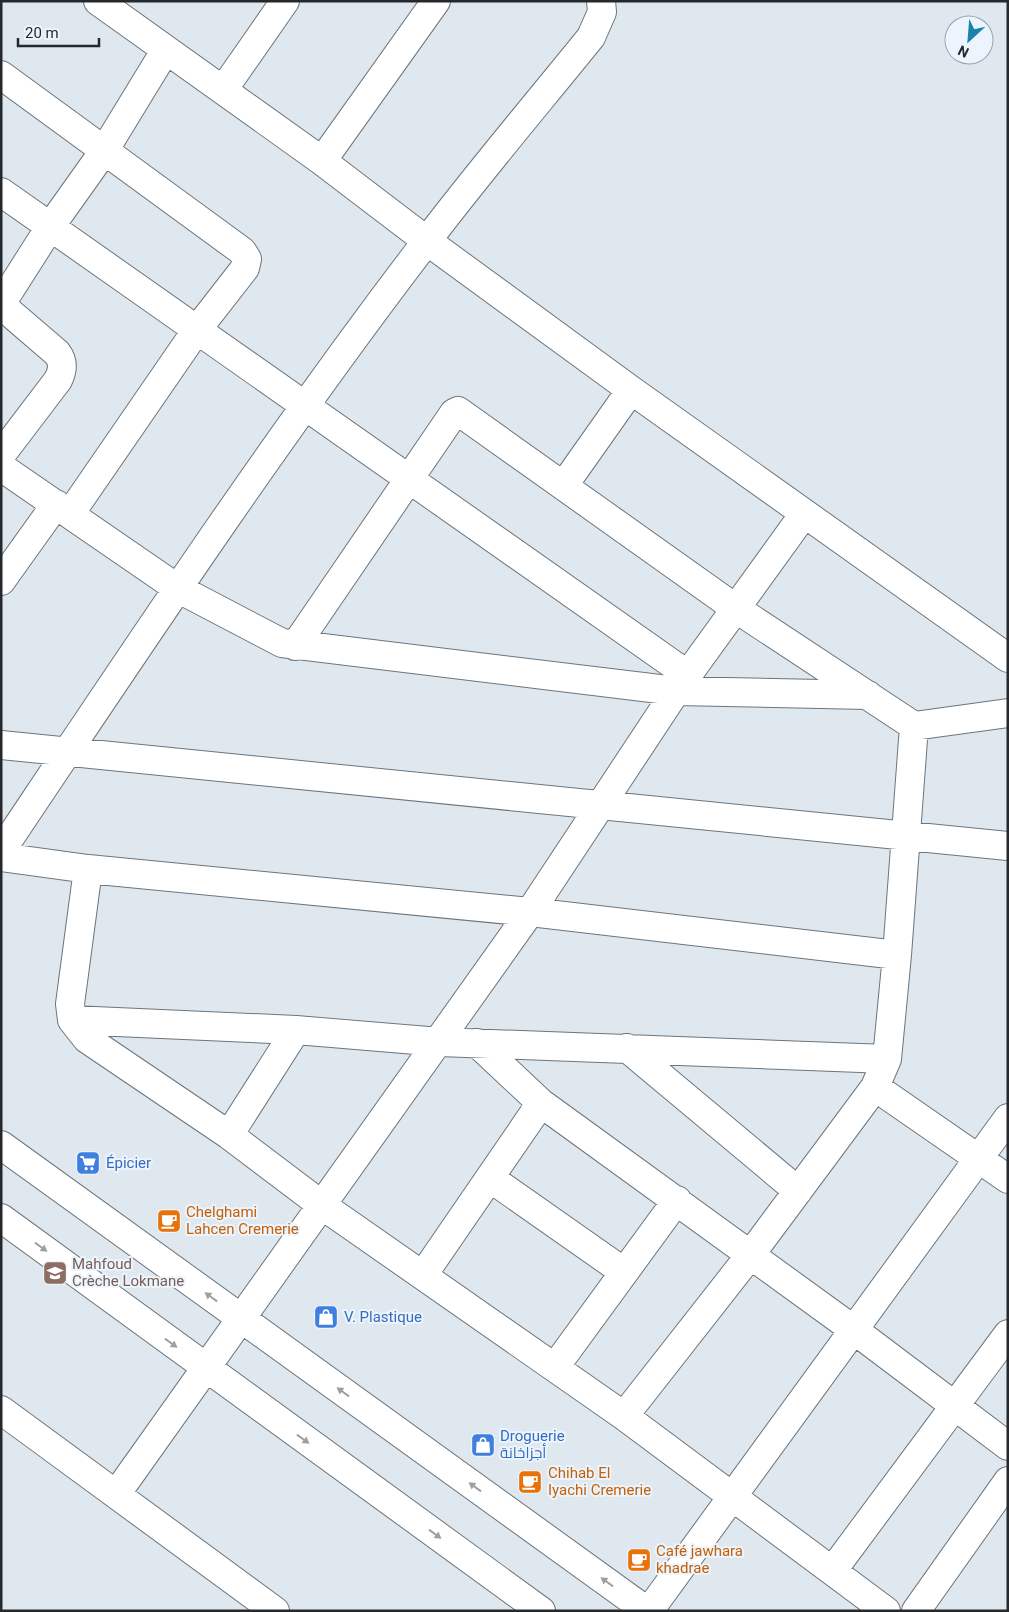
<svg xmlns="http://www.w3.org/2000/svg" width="1009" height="1612" font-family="Roboto,Cairo,sans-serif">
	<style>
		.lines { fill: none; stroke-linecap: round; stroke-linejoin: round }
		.minor-casing { stroke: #6d757c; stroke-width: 30 }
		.minor { stroke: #fff; stroke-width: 28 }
		.oneway { fill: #9d9fa0 }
		.labels { text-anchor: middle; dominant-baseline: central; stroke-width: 4; stroke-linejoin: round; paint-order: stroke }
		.shop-label { font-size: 15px; fill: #366cbe; stroke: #ecf5fd; text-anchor: start }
		.food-label { font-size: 15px; fill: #c56008; stroke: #ecf5fd; text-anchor: start }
		.education-label { font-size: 15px; fill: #785e54; stroke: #ecf5fd; text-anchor: start }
	</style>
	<rect width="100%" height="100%" fill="#dfe7ef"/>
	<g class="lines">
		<defs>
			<path id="minor" d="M 98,1 L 322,161 L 427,241 L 631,390 L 1008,658
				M 1,75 L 242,251 L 247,259 L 245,268 L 196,331 L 70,514
				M 223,90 L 285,1
				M 322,161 L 436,1
				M 1,192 L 688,675
				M 1,304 L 50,227 L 104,151 L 165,51
				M 1,305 L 57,353 C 64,362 63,370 58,380 L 1,455
				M 1,467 L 177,588 L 282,643 L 676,691 L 804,514
				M 564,485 L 631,390
				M 1,581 L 56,504
				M 295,646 L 454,413 L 458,411 L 735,608 L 914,726 L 1008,713
				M 1,745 L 1008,846
				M 1,851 C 139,645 276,438 426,242 C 479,172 536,105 591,37 L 602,12 L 601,1
				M 1,857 L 88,869 L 530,912 L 897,955
				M 88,869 L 70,1004 L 72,1020 L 87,1039 L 229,1135 L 323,1206 L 624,1416 L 886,1611
				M 72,1020 L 296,1030 L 440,1042 L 887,1059
				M 477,1043 L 541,1103 L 854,1330 L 1008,1446
				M 627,1048 L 798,1191
				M 875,1087 L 1008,1179
				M 229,1135 L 296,1030
				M 1,1145 L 647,1611
				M 490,1178 L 624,1272
				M 1,1218 L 541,1611
				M 423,1275 L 541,1103
				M 555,1367 L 677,1200
				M 1,1410 L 275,1611
				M 624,1416 L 751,1254 L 875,1087 L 887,1059 L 897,955 L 914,726
				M 117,1493 L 530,912 L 676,691 L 868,695
				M 833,1570 L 1008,1334
				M 649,1611 L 1008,1118
				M 916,1611 L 1008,1481"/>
		</defs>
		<!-- minor casing -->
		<use href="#minor" class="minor-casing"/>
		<!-- minor -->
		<use href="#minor" class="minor"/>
	</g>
	<!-- one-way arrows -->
	<defs><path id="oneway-solid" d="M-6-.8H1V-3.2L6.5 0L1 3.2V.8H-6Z" transform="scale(1.25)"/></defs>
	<g class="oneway">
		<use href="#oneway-solid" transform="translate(41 1247) rotate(36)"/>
		<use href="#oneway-solid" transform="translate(211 1297) rotate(-144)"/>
		<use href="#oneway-solid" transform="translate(171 1343) rotate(36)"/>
		<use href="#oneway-solid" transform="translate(343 1392) rotate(-144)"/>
		<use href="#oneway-solid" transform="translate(303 1439) rotate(36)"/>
		<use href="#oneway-solid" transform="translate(475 1487) rotate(-144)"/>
		<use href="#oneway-solid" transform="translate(435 1534) rotate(36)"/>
		<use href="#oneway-solid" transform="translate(607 1582) rotate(-144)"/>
	</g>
	<!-- icons -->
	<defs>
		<symbol id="supermarket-square" viewBox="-11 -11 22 22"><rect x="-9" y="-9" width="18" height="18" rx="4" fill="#3f7fe0" stroke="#ecf5fd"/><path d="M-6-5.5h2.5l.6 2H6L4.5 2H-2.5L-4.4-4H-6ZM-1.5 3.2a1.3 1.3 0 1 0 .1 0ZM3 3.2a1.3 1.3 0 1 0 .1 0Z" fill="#fff"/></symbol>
		<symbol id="cafe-square" viewBox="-11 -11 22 22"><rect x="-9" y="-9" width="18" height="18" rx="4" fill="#e8710a" stroke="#ecf5fd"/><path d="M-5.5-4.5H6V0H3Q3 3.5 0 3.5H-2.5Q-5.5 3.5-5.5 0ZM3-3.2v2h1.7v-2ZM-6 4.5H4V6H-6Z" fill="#fff"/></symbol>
		<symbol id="school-square" viewBox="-11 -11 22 22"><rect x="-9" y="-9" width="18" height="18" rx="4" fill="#8d6e63" stroke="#ecf5fd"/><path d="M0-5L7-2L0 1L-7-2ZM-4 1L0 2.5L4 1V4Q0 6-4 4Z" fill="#fff"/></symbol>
		<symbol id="shop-square" viewBox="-11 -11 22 22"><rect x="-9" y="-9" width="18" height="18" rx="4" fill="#3f7fe0" stroke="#ecf5fd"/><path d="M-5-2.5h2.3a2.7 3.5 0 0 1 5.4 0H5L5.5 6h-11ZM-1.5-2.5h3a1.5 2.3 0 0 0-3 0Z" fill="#fff"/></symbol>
	</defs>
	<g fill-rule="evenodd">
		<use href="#supermarket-square" x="74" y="1149" width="28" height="28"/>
		<use href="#cafe-square" x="155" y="1207" width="28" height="28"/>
		<use href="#school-square" x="41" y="1259" width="28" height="28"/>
		<use href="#shop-square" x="312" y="1303" width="28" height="28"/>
		<use href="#shop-square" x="469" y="1431" width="28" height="28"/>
		<use href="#cafe-square" x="516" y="1468" width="28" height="28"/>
		<use href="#cafe-square" x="625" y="1546" width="28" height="28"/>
	</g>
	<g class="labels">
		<!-- shop labels -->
		<g class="shop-label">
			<text x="106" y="1163">Épicier</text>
			<text x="344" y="1317">V. Plastique</text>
			<text x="500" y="1436">Droguerie<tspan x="500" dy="17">أجزاخانة</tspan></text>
		</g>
		<!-- food labels -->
		<g class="food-label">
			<text x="186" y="1212">Chelghami<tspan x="186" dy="17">Lahcen Cremerie</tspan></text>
			<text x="548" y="1473">Chihab El<tspan x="548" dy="17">Iyachi Cremerie</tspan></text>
			<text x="656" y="1551">Café jawhara<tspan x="656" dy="17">khadrae</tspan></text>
		</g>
		<!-- education labels -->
		<g class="education-label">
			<text x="72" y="1264">Mahfoud<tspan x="72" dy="17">Crèche Lokmane</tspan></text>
		</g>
	</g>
	<!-- border -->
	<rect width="1009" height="1612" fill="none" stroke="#25292b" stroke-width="5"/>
	<!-- north arrow -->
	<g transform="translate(969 40) rotate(206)"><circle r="24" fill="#ecf5fd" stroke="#9ca3a9"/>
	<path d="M0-4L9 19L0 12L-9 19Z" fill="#1983ac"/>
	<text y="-8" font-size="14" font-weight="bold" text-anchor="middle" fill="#25292b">N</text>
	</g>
	<!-- scale -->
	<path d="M18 38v8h81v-8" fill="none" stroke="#25292b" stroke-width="2.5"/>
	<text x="25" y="38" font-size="15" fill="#25292b" stroke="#ecf5fd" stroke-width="4" paint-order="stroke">20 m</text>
</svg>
